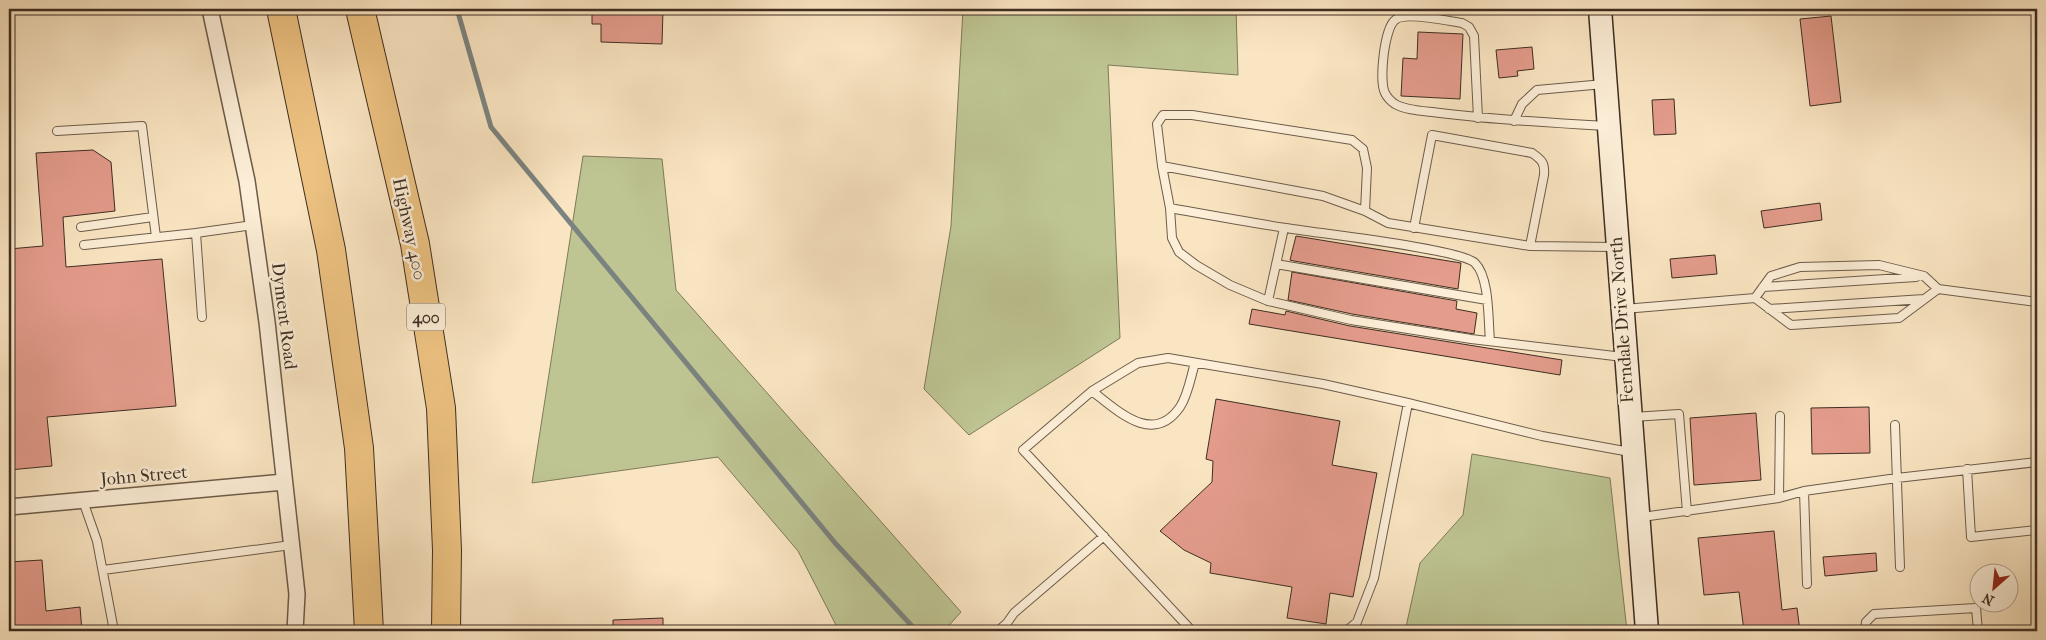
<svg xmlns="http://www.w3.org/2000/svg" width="2046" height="640" font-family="'IM FELL French Canon',serif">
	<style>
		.green { fill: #bec593; stroke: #7e7a5a }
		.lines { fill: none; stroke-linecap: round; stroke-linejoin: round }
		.stream { stroke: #7b8380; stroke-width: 5 }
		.building { fill: #e49c8c; stroke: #3e2e22 }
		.lane-casing { stroke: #6d5c4a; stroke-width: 10 }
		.street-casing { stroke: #6d5c4a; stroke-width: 18 }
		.secondary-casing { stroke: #3e2e22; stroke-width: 25 }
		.highway-casing { stroke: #3e2e22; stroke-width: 30 }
		.lane { stroke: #fceed7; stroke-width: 8 }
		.street { stroke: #fceed7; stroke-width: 15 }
		.secondary { stroke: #fceed7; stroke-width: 22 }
		.highway { stroke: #edc281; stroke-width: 28 }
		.labels { text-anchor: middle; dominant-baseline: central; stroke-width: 5; stroke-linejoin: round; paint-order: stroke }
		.shield { fill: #fceed7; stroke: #776858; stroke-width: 1 }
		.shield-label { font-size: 16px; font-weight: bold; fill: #3e2e22 }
		.street-label { font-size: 18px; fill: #3e2e22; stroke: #fceed7 }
	</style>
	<rect width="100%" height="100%" fill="#fae5c2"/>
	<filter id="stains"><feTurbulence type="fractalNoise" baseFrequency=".004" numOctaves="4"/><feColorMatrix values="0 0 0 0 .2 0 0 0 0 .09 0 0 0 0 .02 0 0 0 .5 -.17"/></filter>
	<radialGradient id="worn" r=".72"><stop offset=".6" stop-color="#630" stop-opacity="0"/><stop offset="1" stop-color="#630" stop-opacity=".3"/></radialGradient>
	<!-- green -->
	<path class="green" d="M 963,9 L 1236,9 L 1238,75 L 1108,65 L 1120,338 L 969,435 L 924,389 L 951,226 Z
		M 583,156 L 662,159 L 676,290 L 961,612 L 944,631 L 839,631 L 798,551 L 718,457 L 532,483 Z
		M 1472,454 L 1610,478 L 1627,631 L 1401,631 L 1406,627 L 1420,563 L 1463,515 Z"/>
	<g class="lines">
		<!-- stream -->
		<path class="stream" d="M 457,9 L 491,127 L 836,544 L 911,625"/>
	</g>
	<!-- building -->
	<path class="building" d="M 592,9 L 663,10 L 662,44 L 601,42 L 601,24 L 592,24 Z
		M 1831,16 L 1841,102 L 1810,106 L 1800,19 Z
		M 1418,32 L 1463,34 L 1460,99 L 1401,96 L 1403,58 L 1417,59 Z
		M 1532,47 L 1534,69 L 1517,71 L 1518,76 L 1499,78 L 1496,50 Z
		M 1674,99 L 1676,134 L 1654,135 L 1652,100 Z
		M 93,150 L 111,162 L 115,211 L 63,217 L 66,267 L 162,259 L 176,406 L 47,417 L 52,466 L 9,470 L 9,249 L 43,246 L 36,153 Z
		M 1820,203 L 1822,220 L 1764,228 L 1761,211 Z
		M 1296,236 L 1461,263 L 1458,289 L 1294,261 L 1290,260 Z
		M 1715,255 L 1717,274 L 1672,278 L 1670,259 Z
		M 1292,272 L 1457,301 L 1456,309 L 1477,313 L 1474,334 L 1352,314 L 1288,300 Z
		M 1252,309 L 1285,315 L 1286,311 L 1350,326 L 1562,360 L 1560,375 L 1249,324 Z
		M 1216,399 L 1340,421 L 1332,465 L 1377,473 L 1353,597 L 1330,593 L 1326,624 L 1287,618 L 1292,587 L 1210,573 L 1211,563 L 1184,550 L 1160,531 L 1212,482 L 1213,461 L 1206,459 Z
		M 1869,407 L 1870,453 L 1812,454 L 1811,408 Z
		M 1756,413 L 1761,480 L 1694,485 L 1690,418 Z
		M 1774,531 L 1782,610 L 1797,608 L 1800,631 L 1744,631 L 1739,592 L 1704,595 L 1698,538 Z
		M 1876,553 L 1877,571 L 1825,576 L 1823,557 Z
		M 42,560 L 46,611 L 80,607 L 82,631 L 9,631 L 9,562 Z
		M 663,618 L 663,631 L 613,631 L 613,620 Z"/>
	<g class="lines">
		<defs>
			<path id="lane" d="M 1478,118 L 1474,36 L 1469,27 L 1462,23 C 1448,21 1405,11 1395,20 C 1384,29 1379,81 1385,93 C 1387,97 1392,102 1395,104 C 1407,111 1426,111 1440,113 C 1496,120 1551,123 1607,126
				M 1514,121 L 1522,104 L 1537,90 L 1604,84
				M 57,131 L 142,126 L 156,237
				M 1162,166 L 1170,208 L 1172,238 L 1179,252 L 1196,265 L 1230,285 L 1268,301 L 1351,320 L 1471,339 L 1623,357
				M 1170,208 C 1209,215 1247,222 1286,228 C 1315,233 1461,249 1475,263 C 1490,278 1488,321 1490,340
				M 1365,211 L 1367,168 L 1363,149 L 1352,140 L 1192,115 L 1163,115 L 1157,124 L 1162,166 L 1323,196 L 1365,211 L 1388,223 L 1530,246 L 1615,247
				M 81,227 L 153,217
				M 1414,228 L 1432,135 L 1532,153 C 1542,160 1545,163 1544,175 L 1530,246
				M 84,245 L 196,233
				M 1276,264 L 1487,300
				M 1763,287 L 1916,277
				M 1938,289 L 2037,302
				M 1268,301 L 1284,228
				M 1624,309 L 1755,298 L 1791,325 L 1899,318 L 1938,289 L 1924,276 L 1879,265 L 1800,267 L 1771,276 L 1755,298
				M 1769,309 L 1924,299
				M 202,317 L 196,233 L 253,225
				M 1092,391 C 1118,411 1153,446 1180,407 C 1188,395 1191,376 1195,363
				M 1633,417 L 1679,414 L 1687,512
				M 1895,425 L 1900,567
				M 1967,469 L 1971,537 L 2037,530
				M 1804,491 L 1807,584
				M 1779,498 L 1780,416
				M 83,501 L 97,541 L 114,631
				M 1642,517 L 1779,498 L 1804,491 L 1897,478 L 2037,462
				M 103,570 L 291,545
				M 998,631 L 1007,623 L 1014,613 L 1104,536
				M 1192,631 L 1023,450 L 1092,391 L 1138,363 L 1168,358 L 1323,384 L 1408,403 L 1542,436 L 1630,452
				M 1346,631 L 1357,622 L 1374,578 L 1408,403
				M 1865,631 L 1866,622 L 1874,614 L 1976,608 L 1978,631"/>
			<path id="street" d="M 210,9 L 247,181 L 267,322 L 297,594 L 295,631
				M 9,507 L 284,482"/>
			<path id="secondary" d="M 1600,9 L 1647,631"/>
			<path id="highway" d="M 281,9 L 331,250 L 359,448 L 369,631
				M 360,9 L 415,244 L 441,408 L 447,550 L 446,631"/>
		</defs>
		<!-- lane casing -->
		<use href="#lane" class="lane-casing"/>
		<!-- street casing -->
		<use href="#street" class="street-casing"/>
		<!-- secondary casing -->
		<use href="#secondary" class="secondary-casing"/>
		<!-- highway casing -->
		<use href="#highway" class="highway-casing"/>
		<!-- lane -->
		<use href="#lane" class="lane"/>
		<!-- street -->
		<use href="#street" class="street"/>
		<!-- secondary -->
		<use href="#secondary" class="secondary"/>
		<!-- highway -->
		<use href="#highway" class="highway"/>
	</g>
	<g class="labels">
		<!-- shield labels -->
		<rect class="shield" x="407" y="303.5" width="38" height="27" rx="4"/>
		<g class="shield-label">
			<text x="426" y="317">400</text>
		</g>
		<!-- street labels -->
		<g class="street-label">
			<text transform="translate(409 229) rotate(78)">Highway 400</text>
			<text transform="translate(284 316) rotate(83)">Dyment Road</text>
			<text transform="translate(1622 320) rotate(-94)">Ferndale Drive North</text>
			<text transform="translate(144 476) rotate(-5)">John Street</text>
		</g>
	</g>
	<!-- margin -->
	<rect width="2046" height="640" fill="none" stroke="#fae5c2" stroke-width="30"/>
	<rect x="10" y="10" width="2026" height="620" fill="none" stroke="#3e2e22" stroke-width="2.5"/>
	<rect x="15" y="15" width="2016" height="610" fill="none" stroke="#3e2e22"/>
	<!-- north arrow -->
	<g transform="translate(1994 588) rotate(207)"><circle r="24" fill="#fceed7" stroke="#b0a18f"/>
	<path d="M0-4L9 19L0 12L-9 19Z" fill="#8f2418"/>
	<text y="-8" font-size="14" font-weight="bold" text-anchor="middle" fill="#3e2e22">N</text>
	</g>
	<rect width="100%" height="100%" filter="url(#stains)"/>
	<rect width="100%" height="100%" fill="url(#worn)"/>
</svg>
